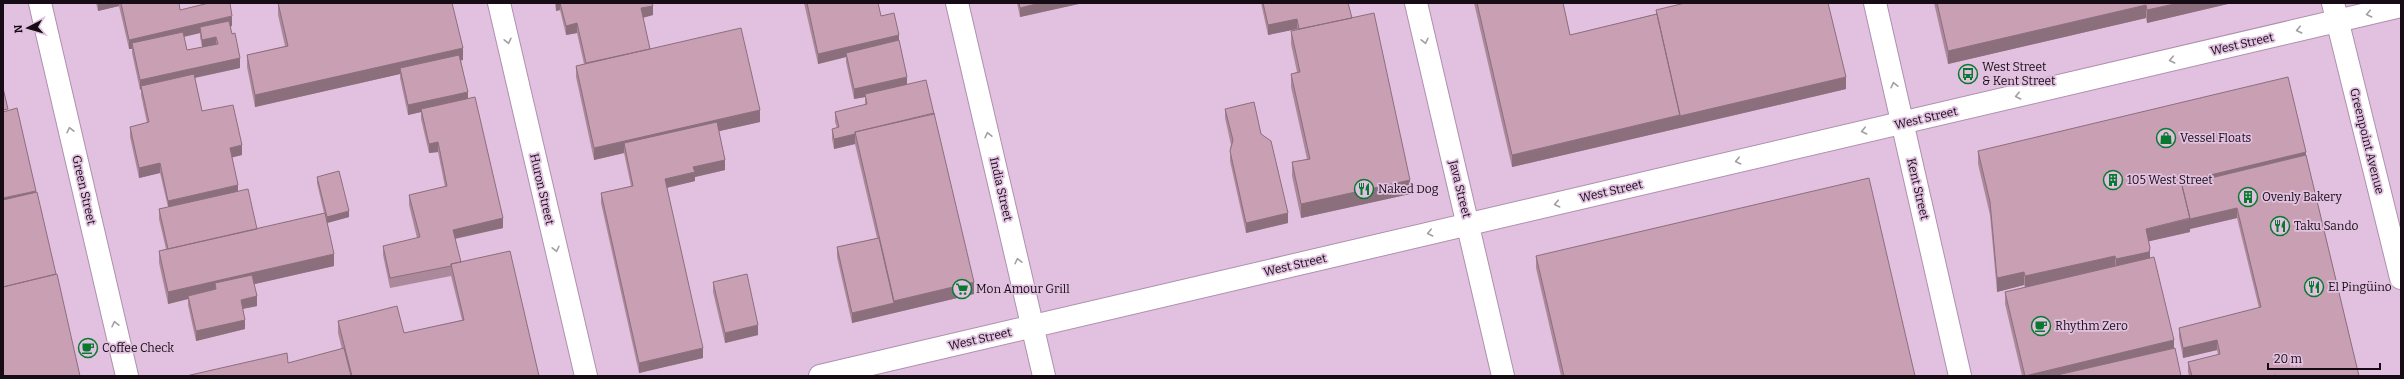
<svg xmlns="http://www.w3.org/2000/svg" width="2404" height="379" font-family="Bitter,serif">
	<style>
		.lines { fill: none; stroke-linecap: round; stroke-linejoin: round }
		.minor-casing { stroke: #ae90ad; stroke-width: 24 }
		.minor { stroke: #fff; stroke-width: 22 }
		.wall { fill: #ac899a; fill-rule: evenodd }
		.shaded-wall { fill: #8c6f7d }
		.building { fill: #c89fb3; stroke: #8c6f7d }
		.oneway { stroke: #a29ea2 }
		.labels { text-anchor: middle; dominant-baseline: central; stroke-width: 3.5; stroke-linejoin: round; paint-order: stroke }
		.street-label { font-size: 12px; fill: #170c16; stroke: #e1c1df }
		.poi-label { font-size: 12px; fill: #170c16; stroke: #e1c1df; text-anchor: start }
	</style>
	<rect width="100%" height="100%" fill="#e1c1df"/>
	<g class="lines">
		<defs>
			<path id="minor" d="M 40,3 L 127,376
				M 499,3 L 586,376
				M 957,3 L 1044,376
				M 1416,3 L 1503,376
				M 1875,3 L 1960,376
				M 2333,3 L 2401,278
				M 820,376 L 2401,6"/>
		</defs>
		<!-- minor casing -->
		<use href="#minor" class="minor-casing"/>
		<!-- minor -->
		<use href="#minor" class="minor"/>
	</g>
	<!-- wall -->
	<path class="wall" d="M 96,3 L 179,3 L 180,10 L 232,26 L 230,27 L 240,68 L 195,78 L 202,111 L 242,155 L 232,157 L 238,191 L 257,229 L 324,213 L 317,183 L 317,177 L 349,217 L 327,223 L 334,266 L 254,284 L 257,306 L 243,309 L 245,329 L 196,341 L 188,305 L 188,299 L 168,304 L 159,263 L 159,251 L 166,249 L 159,219 L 159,209 L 168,207 L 160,173 L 139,178 L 130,137 L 130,127 L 147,123 L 141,95 L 141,89 L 140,90 L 132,53 L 132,49 L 129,49 L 119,6 L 98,11 ZM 200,33 L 200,37 L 202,47 L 187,50 L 184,37 Z
		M 278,3 L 463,60 L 461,60 L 468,98 L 503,228 L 455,239 L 461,262 L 539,376 L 186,376 L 288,363 L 342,349 L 338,333 L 338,321 L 404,333 L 462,320 L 451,276 L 390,288 L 383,255 L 383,246 L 417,238 L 409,205 L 409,195 L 445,187 L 438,152 L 429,153 L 421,119 L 421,112 L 408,115 L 400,78 L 400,74 L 255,107 L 247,67 L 247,55 L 285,46 L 278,15 Z
		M 555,3 L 652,3 L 653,15 L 643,18 L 650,49 L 760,122 L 719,131 L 725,170 L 695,177 L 695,181 L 667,188 L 703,358 L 639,373 L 601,203 L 601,193 L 631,186 L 624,153 L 594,160 L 576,77 L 576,66 L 584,64 L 577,33 L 566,35 L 560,10 L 556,11 Z
		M 804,3 L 878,3 L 881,16 L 899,41 L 907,84 L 974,294 L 852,323 L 837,257 L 837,247 L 877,238 L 855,144 L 834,149 L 832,139 L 832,129 L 837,128 L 835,122 L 835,112 L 865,105 L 865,97 L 854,99 L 846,62 L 846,57 L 818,64 Z
		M 1017,3 L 1083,3 L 1020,17 Z
		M 1261,3 L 1348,3 L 1352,18 L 1410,194 L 1301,218 L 1292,176 L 1292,162 L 1307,159 L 1291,87 L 1291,74 L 1297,72 L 1291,44 L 1291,31 L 1297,30 L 1297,29 L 1268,35 Z
		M 1474,3 L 1563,3 L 1570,35 L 1656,14 L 1656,10 L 1846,89 L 1512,167 Z
		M 1934,3 L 2232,3 L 2147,23 L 2146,18 L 1948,64 Z
		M 1225,109 L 1261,134 L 1288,223 L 1246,233 L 1230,161 L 1230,151 L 1231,145 L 1225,118 Z
		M 1978,151 L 2306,155 L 2359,376 L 2189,376 L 2188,372 L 2188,362 L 2218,355 L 2217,350 L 2183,358 L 2179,337 L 2179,328 L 2259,308 L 2237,218 L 2190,229 L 2190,232 L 2149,241 L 2150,258 L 2181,376 L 2022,376 L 2005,304 L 2005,292 L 2025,287 L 2024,285 L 1997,292 L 1990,215 L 1978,164 Z
		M 1536,256 L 1915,376 L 1561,376 L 1536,268 Z
		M 713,282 L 758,335 L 725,343 L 713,292 Z"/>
	<!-- shaded-wall -->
	<path class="shaded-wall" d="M 98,3 L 119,3 L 119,6 L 98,11 Z
		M 556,3 L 560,3 L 560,10 L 556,11 Z
		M 1040,3 L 1083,3 L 1020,17 L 1020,8 Z
		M 2179,3 L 2232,3 L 2147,23 L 2147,10 Z
		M 2146,5 L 2146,18 L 1948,64 L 1948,51 Z
		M 653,6 L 653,15 L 641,18 L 641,8 Z
		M 232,16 L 232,26 L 201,33 L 200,27 L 200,33 L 133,48 L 132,43 L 132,49 L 129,49 L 129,40 Z
		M 1297,19 L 1297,29 L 1268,35 L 1268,25 Z
		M 577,23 L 577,33 L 566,35 L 566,26 Z
		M 899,35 L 899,45 L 846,53 L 846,57 L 818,64 L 818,54 Z
		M 216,37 L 216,47 L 202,50 L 202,40 Z
		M 463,48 L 463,60 L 401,74 L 400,68 L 400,74 L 255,107 L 255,95 Z
		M 240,58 L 240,68 L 142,89 L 141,86 L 141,89 L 140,90 L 140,80 Z
		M 907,77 L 907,87 L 865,94 L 865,97 L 854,99 L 854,89 Z
		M 1846,77 L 1846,89 L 1512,167 L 1512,155 L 1680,115 Z
		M 468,92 L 468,102 L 421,109 L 421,112 L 408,115 L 408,105 Z
		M 760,110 L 760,122 L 626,152 L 624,143 L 624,153 L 594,160 L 594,148 Z
		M 855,134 L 855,144 L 834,149 L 834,139 Z
		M 438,142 L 438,152 L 429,153 L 429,144 Z
		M 242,145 L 242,155 L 230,158 L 230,148 Z
		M 2306,152 L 2306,165 L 2183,195 L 2181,182 Z
		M 725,160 L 725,170 L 695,177 L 695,181 L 665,188 L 665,179 L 693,167 Z
		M 160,163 L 160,173 L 139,178 L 139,168 Z
		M 1410,180 L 1410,194 L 1301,218 L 1301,204 Z
		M 238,185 L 238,195 L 168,210 L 168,201 Z
		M 36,191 L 36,202 L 3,210 L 3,198 Z
		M 2237,208 L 2237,218 L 2190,229 L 2190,232 L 2146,242 L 2146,229 Z
		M 349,211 L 349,217 L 327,223 L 327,217 Z
		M 1288,213 L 1288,223 L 1246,233 L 1246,223 Z
		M 503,218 L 503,228 L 453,239 L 453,230 Z
		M 2150,248 L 2150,262 L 2116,272 L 2116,259 Z
		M 334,254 L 334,266 L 216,293 L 215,283 L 215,293 L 188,296 L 188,299 L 168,304 L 168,292 Z
		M 2115,256 L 2115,269 L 2025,289 L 2025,276 Z
		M 2024,272 L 2024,285 L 1997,292 L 1997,278 Z
		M 974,282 L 974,294 L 852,323 L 852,313 L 894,303 L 894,301 Z
		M 257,296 L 257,306 L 241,309 L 241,300 Z
		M 245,320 L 245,329 L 196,341 L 196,331 Z
		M 758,325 L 758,335 L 725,343 L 725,333 Z
		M 2174,340 L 2174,352 L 2073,376 L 2025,376 Z
		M 2217,340 L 2217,350 L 2183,358 L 2183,348 Z
		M 703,348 L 703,358 L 639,373 L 639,363 Z"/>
	<!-- building -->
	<path class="building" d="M 121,3 L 179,3 L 180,10 L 209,3 L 230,3 L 232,16 L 129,40 Z
		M 278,3 L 452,3 L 463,48 L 255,95 L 247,55 L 288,46 Z
		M 560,3 L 652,3 L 653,6 L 641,8 L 650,49 L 586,63 L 577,23 L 566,26 Z
		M 807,3 L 878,3 L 881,16 L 894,13 L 899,35 L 818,54 Z
		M 1019,3 L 1040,3 L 1020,8 Z
		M 1263,3 L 1348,3 L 1352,18 L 1299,29 L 1297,19 L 1268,25 Z
		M 1477,3 L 1563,3 L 1570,35 L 1657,14 L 1680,115 L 1512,155 Z
		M 1685,3 L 1828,3 L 1846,77 L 1680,116 L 1656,10 Z
		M 1937,3 L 2179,3 L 2147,10 L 2146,5 L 1948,51 Z
		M 1374,13 L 1410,180 L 1301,204 L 1292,162 L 1310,159 L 1291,74 L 1300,72 L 1291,31 Z
		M 229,21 L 232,34 L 235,33 L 240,58 L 140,80 L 132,43 L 183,32 L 187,50 L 218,44 L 216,37 L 202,40 L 200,27 Z
		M 741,28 L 760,110 L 594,148 L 576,66 Z
		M 899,40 L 907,77 L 854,89 L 846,53 Z
		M 459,55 L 468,92 L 408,105 L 400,68 Z
		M 194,74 L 202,111 L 233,105 L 242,145 L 230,148 L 238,185 L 168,201 L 160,163 L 139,168 L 130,127 L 149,122 L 141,86 Z
		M 2288,77 L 2306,152 L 2181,182 L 2190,218 L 2146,229 L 2150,248 L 2149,252 L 2116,259 L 2115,256 L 2025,276 L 2024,272 L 1997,278 L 1990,202 L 1978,151 Z
		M 926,80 L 934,114 L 855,132 L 855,134 L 834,139 L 832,129 L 839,127 L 835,112 L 867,104 L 865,94 Z
		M 3,88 L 8,109 L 3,110 Z
		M 475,97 L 503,218 L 453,230 L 461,262 L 451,264 L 451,266 L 390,278 L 383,246 L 420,237 L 409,195 L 447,186 L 438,142 L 429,144 L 421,109 Z
		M 1254,102 L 1261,134 L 1271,141 L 1288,213 L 1246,223 L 1230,151 L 1233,140 L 1225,109 Z
		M 17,108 L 36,191 L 3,198 L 3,112 Z
		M 934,113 L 974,282 L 894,301 L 855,132 Z
		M 717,122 L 725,160 L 693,167 L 695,172 L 665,179 L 703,348 L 639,363 L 601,193 L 633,186 L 624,143 Z
		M 2306,155 L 2359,376 L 2276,376 L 2276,375 L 2271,376 L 2192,376 L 2188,362 L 2220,354 L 2217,340 L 2183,348 L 2179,328 L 2261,307 L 2237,208 L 2190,219 L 2182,185 Z
		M 339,171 L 349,211 L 327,217 L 317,177 Z
		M 1869,178 L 1915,376 L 1564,376 L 1536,256 Z
		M 248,189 L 257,229 L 168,249 L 159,209 Z
		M 37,192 L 56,274 L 3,287 L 3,200 Z
		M 325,213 L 334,254 L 168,292 L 159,251 Z
		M 879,238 L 894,303 L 852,313 L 837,247 Z
		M 510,251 L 539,376 L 352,376 L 338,321 L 397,306 L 404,333 L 464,320 L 451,264 Z
		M 2154,257 L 2174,340 L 2025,376 L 2005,292 Z
		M 57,274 L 80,376 L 3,376 L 3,287 Z
		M 747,274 L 758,325 L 725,333 L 713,282 Z
		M 252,275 L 257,296 L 241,300 L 245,320 L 196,331 L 188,296 L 216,289 L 215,283 Z
		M 344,348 L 351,376 L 186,376 L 287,353 L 288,363 Z
		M 2175,348 L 2181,376 L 2053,376 Z"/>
	<!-- one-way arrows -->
	<defs><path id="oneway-chevron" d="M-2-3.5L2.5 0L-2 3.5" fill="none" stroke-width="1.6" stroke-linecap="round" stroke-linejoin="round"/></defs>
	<g class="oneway">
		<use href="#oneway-chevron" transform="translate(2369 14) rotate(167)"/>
		<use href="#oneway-chevron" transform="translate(2299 30) rotate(167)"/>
		<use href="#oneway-chevron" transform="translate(508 41) rotate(77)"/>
		<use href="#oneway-chevron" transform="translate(1425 41) rotate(77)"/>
		<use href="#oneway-chevron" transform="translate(2172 60) rotate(167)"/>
		<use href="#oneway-chevron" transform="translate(1894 85) rotate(-103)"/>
		<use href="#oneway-chevron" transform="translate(2018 96) rotate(167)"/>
		<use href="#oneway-chevron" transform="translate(70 130) rotate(-103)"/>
		<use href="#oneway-chevron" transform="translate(1864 131) rotate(167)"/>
		<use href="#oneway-chevron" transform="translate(988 135) rotate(-103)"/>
		<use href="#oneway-chevron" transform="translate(1738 161) rotate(167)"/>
		<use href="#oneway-chevron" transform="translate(1557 204) rotate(167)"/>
		<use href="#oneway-chevron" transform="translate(1430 233) rotate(167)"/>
		<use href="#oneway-chevron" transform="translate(556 249) rotate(77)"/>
		<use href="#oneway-chevron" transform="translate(1018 261) rotate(-103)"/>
		<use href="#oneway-chevron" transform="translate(115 324) rotate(-103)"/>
	</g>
	<!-- icons -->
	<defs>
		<symbol id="bus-ring" viewBox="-11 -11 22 22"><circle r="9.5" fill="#e1c1df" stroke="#087a2f" stroke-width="1.5"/><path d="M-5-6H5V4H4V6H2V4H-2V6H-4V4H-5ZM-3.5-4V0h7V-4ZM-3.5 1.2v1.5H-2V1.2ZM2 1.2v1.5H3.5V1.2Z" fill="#087a2f"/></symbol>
		<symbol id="shop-ring" viewBox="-11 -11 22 22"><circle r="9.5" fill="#e1c1df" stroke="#087a2f" stroke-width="1.5"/><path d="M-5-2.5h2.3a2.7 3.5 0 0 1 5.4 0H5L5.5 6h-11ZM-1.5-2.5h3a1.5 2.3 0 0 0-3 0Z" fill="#087a2f"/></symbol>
		<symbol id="building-ring" viewBox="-11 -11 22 22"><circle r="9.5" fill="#e1c1df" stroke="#087a2f" stroke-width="1.5"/><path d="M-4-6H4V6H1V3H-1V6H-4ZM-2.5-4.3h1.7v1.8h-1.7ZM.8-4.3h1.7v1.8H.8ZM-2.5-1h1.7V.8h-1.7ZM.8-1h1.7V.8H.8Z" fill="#087a2f"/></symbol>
		<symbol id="restaurant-ring" viewBox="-11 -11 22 22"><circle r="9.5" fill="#e1c1df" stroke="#087a2f" stroke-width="1.5"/><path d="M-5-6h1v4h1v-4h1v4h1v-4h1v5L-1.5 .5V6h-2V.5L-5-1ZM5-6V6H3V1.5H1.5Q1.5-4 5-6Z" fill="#087a2f"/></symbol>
		<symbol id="supermarket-ring" viewBox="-11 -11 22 22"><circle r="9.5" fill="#e1c1df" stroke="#087a2f" stroke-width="1.5"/><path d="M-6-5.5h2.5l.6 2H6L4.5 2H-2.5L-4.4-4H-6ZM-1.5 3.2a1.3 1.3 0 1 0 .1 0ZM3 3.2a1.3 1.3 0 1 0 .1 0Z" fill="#087a2f"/></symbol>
		<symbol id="cafe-ring" viewBox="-11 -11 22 22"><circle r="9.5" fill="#e1c1df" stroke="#087a2f" stroke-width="1.5"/><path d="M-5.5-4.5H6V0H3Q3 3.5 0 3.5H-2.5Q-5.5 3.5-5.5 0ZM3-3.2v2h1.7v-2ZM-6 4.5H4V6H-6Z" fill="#087a2f"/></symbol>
	</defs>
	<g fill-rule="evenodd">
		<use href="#bus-ring" x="1957" y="63" width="22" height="22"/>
		<use href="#shop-ring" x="2155" y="127" width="22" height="22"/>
		<use href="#building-ring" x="2102" y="169" width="22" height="22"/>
		<use href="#restaurant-ring" x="1353" y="178" width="22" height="22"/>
		<use href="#building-ring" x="2237" y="186" width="22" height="22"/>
		<use href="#restaurant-ring" x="2269" y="215" width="22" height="22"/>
		<use href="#restaurant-ring" x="2303" y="276" width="22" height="22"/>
		<use href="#supermarket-ring" x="951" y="278" width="22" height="22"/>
		<use href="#cafe-ring" x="2030" y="315" width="22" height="22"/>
		<use href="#cafe-ring" x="77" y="337" width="22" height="22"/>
	</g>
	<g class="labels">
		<!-- street labels -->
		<g class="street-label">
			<text transform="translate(2242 44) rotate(-13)">West Street</text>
			<text transform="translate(1926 118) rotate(-13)">West Street</text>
			<text transform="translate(2367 141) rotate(76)">Greenpoint Avenue</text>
			<text transform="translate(542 189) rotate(77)">Huron Street</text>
			<text transform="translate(1001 189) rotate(77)">India Street</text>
			<text transform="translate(1460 189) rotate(76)">Java Street</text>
			<text transform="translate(1918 189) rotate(77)">Kent Street</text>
			<text transform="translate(84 190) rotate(77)">Green Street</text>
			<text transform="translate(1611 191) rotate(-13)">West Street</text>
			<text transform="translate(1295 265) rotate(-13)">West Street</text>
			<text transform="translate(980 339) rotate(-13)">West Street</text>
		</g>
		<!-- poi labels -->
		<g class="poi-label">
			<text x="1982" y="67">West Street<tspan x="1982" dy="14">&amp; Kent Street</tspan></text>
			<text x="2180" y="138">Vessel Floats</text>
			<text x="2127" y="180">105 West Street</text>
			<text x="1378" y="189">Naked Dog</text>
			<text x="2262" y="197">Ovenly Bakery</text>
			<text x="2294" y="226">Taku Sando</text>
			<text x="2328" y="287">El Pingüino</text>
			<text x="976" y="289">Mon Amour Grill</text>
			<text x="2055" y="326">Rhythm Zero</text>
			<text x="102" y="348">Coffee Check</text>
		</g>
	</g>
	<!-- border -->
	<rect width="2404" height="379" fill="none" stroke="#170c16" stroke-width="8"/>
	<!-- north arrow -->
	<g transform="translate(28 28) rotate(264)" stroke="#e1c1df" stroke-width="3" paint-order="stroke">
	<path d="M0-3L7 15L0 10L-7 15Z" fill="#170c16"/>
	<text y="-6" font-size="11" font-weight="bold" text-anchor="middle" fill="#170c16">N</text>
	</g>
	<!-- scale -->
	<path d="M2268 363v6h112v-6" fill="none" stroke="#170c16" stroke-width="2"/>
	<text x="2274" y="363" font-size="12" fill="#170c16" stroke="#e1c1df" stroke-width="3" paint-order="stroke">20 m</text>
</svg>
